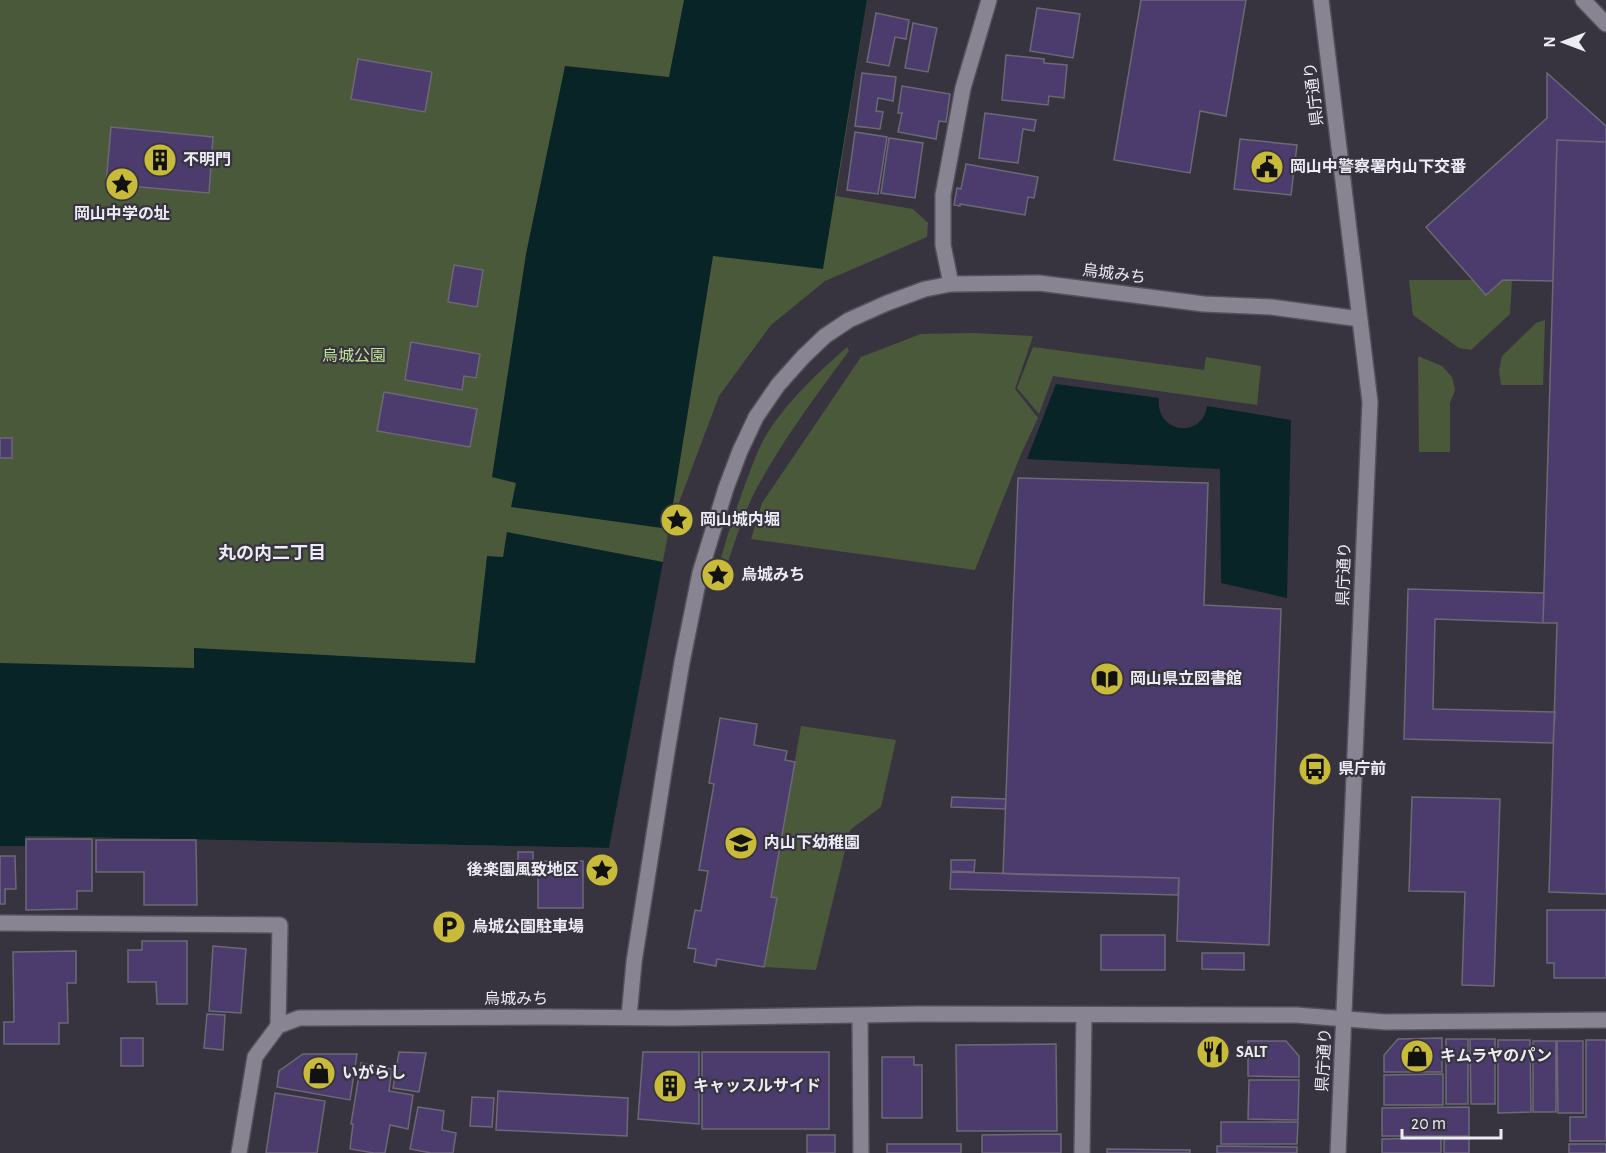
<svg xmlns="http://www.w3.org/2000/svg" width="1606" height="1153" font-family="'Alegreya Sans','Noto Sans JP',sans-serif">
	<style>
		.green { fill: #4b593b }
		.water { fill: #082427 }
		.building { fill: #4c3c6d; stroke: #6c6875; stroke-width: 1.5 }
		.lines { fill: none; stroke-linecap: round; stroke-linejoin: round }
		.street-casing { stroke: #54515b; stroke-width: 18 }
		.secondary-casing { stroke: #54515b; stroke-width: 18 }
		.street { stroke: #888492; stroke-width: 15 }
		.secondary { stroke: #888492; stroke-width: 15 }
		.labels { text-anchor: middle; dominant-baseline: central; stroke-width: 4.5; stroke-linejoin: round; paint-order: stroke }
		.street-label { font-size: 16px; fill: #edebf3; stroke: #373440 }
		.poi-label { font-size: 16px; font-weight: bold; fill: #edebf3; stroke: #373440; text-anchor: start }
		.park-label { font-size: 16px; fill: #bfe493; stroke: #373440 }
		.neighbourhood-label { font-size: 18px; font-weight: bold; fill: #edebf3; stroke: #373440 }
	</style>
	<rect width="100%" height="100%" fill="#373440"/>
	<!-- green -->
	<path class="green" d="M 0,0 L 867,0 L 836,196 L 913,209 L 928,223 L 927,237 L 825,281 L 771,325 L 719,396 L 669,529 L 609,848 L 25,836 L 25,846 L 0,846 Z
		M 1409,280 L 1473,280 L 1487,295 L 1503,280 L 1512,280 L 1510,314 L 1471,350 L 1459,348 L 1413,315 Z
		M 1545,320 L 1543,385 L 1501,385 L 1499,370 L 1502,356 L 1536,323 Z
		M 973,333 L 1033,336 L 1015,389 L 1038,418 L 1021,454 L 975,570 L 751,539 L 762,503 L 861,357 L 921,334 Z
		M 847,347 L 849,351 C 817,394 785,437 759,484 C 745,509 736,538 727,565 L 720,562 C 728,532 738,503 749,474 C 754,460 760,445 768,432 C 789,399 818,373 847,347 Z
		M 1033,347 L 1204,370 L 1206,357 L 1261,366 L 1257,405 L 1053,376 L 1039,414 L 1017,388 Z
		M 1418,356 L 1442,366 L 1452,377 L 1455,390 L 1450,403 L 1450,452 L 1419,452 Z
		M 801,726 L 896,740 L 881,807 L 850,830 L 816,970 L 764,967 L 777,898 L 771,897 Z"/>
	<!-- water -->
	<path class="water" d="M 684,0 L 867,0 L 823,269 L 713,256 L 669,529 L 511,507 L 516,483 L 492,477 L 526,254 L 565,66 L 669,77 Z
		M 1056,384 L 1159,398 C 1155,434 1203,439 1207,406 L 1291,420 L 1287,598 L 1221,583 L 1220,469 L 1027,459 Z
		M 507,532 L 663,562 L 609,848 L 25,836 L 25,846 L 0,846 L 0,663 L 194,668 L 194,648 L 475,663 L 487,556 L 503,557 Z"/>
	<!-- building -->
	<path class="building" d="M 1141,0 L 1246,0 L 1226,116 L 1200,111 L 1190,173 L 1114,160 Z
		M 1037,8 L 1080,14 L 1073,58 L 1030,51 Z
		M 876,13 L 909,20 L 906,39 L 895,37 L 889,66 L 867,62 Z
		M 913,23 L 937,28 L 928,72 L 905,68 Z
		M 1006,55 L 1044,59 L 1044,63 L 1067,65 L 1064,98 L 1049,96 L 1048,105 L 1002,100 Z
		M 358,59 L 432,72 L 425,112 L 351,99 Z
		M 862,73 L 896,77 L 893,101 L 878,98 L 876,111 L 883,112 L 880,129 L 855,126 Z
		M 1547,73 L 1606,126 L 1606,142 L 1557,140 L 1553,281 L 1503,280 L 1486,295 L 1426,227 L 1547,118 Z
		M 902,86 L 950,94 L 946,122 L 939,121 L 936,139 L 898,132 L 902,113 L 898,113 Z
		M 985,113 L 1036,120 L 1034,131 L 1023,129 L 1018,163 L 979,158 Z
		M 111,127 L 213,137 L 209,193 L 106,184 Z
		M 855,132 L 887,137 L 878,194 L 847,190 Z
		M 889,138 L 923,143 L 915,198 L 881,193 Z
		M 1240,139 L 1297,145 L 1291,195 L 1234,189 Z
		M 1557,140 L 1606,142 L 1606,894 L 1549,892 L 1557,623 L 1543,623 Z
		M 966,164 L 1038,177 L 1034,198 L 1028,197 L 1025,215 L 960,204 L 960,206 L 954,205 L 957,188 L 961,189 Z
		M 454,265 L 483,270 L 477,307 L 448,302 Z
		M 411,342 L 480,354 L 476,378 L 464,376 L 462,390 L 405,380 Z
		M 384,392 L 477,409 L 470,447 L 377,431 Z
		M 0,438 L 12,438 L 12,458 L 0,458 Z
		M 1018,478 L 1208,483 L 1204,605 L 1281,609 L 1269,945 L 1177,941 L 1179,878 L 1003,874 Z
		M 1408,589 L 1544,593 L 1543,623 L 1435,619 L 1433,709 L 1555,712 L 1553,743 L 1404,739 Z
		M 720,718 L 757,724 L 754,745 L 787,751 L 785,760 L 795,762 L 771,897 L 777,898 L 764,967 L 717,959 L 716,966 L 694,962 L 696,949 L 688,948 L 695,910 L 701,911 L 708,871 L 699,870 L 714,784 L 709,783 Z
		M 952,797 L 1006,799 L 1005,809 L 951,807 Z
		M 1412,797 L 1500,799 L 1494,986 L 1462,985 L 1465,892 L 1409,891 Z
		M 26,839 L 92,839 L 92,891 L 77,891 L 77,909 L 26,910 Z
		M 96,840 L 196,840 L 197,905 L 144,905 L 144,872 L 96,872 Z
		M 518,852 L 533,852 L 533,862 L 518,862 Z
		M 0,856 L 15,856 L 16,889 L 5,889 L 5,904 L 0,904 Z
		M 951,860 L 975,860 L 974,872 L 951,871 Z
		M 538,861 L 583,861 L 583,908 L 538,908 Z
		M 951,872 L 1179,878 L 1178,895 L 950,889 Z
		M 1547,910 L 1606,910 L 1606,978 L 1554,978 L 1554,963 L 1547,963 Z
		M 1101,935 L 1165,935 L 1165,970 L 1101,970 Z
		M 142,941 L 187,941 L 187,1004 L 157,1004 L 156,982 L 128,982 L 128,950 L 142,950 Z
		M 213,946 L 246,949 L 241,1013 L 209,1011 Z
		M 76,951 L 76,983 L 67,983 L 68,1023 L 59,1023 L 59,1044 L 4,1044 L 4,1022 L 14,1022 L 13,952 Z
		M 1202,953 L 1244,953 L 1244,970 L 1202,969 Z
		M 207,1014 L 225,1015 L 223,1050 L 204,1048 Z
		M 121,1038 L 143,1038 L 143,1066 L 121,1066 Z
		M 1442,1038 L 1442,1072 L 1384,1072 L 1384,1055 L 1398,1039 Z
		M 1446,1039 L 1468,1039 L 1468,1104 L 1446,1104 Z
		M 1470,1039 L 1495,1039 L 1495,1104 L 1471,1104 Z
		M 1498,1040 L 1530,1040 L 1531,1112 L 1498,1113 Z
		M 1586,1040 L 1606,1040 L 1606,1141 L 1570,1141 L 1570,1117 L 1586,1117 Z
		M 1248,1041 L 1286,1041 L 1299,1056 L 1299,1077 L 1248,1076 Z
		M 1533,1041 L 1556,1041 L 1556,1112 L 1533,1112 Z
		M 1557,1041 L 1583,1041 L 1583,1113 L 1558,1113 Z
		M 1056,1044 L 1057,1131 L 957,1131 L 956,1045 Z
		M 399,1052 L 426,1053 L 419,1092 L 393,1088 Z
		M 643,1052 L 699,1052 L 699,1124 L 638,1119 Z
		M 702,1052 L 829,1052 L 829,1129 L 702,1129 Z
		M 303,1054 L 357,1054 L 350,1100 L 277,1087 L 279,1071 Z
		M 882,1057 L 914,1057 L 914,1065 L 922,1065 L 922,1118 L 882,1118 Z
		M 361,1063 L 392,1069 L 389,1091 L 413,1095 L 408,1129 L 390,1125 L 385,1153 L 374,1153 L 350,1149 L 353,1124 L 351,1124 Z
		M 1443,1074 L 1443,1105 L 1384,1105 L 1384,1075 Z
		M 1249,1080 L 1299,1080 L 1298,1120 L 1248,1119 Z
		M 498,1091 L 628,1098 L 627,1136 L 496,1130 Z
		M 275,1093 L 325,1101 L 317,1153 L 266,1153 Z
		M 472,1097 L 494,1098 L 492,1127 L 470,1126 Z
		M 418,1107 L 444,1111 L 442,1130 L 456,1133 L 453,1153 L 431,1153 L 410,1149 Z
		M 1469,1107 L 1469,1136 L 1382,1136 L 1382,1108 Z
		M 1221,1122 L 1298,1122 L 1297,1144 L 1221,1144 Z
		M 1061,1134 L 1061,1153 L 982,1153 L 982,1135 Z
		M 807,1135 L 835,1135 L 835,1153 L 807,1153 Z
		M 1441,1138 L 1441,1153 L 1382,1153 L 1382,1139 Z
		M 1444,1139 L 1469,1139 L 1469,1153 L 1444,1153 Z
		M 887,1144 L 961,1144 L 961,1153 L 887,1153 Z
		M 1569,1144 L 1606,1144 L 1606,1153 L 1569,1153 Z
		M 1217,1146 L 1297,1147 L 1297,1153 L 1217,1153 Z
		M 1107,1149 L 1190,1150 L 1190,1153 L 1107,1153 Z"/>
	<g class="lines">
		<defs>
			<path id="street" d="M 951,284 L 943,245 L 943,195 L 963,88 L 989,0
				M 0,923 L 280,925 L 278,1026
				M 860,1016 L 861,1153
				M 1082,1153 L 1084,1015"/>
			<path id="secondary" d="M 1321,0 L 1370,402 L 1338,1153
				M 1583,0 L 1606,24
				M 629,1017 L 634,962 L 667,752 L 682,662 L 700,573 L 726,488 L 740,451 L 756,417 L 778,385 L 803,357 L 825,336 L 849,320 L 887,303 L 925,289 L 951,284 L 1039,283 L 1204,304 L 1271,307 L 1360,319
				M 239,1153 L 255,1057 L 278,1026 L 299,1018 L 547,1017 L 674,1018 L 919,1014 L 1296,1015 L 1385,1022 L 1606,1020"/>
		</defs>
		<!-- street casing -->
		<use href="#street" class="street-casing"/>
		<!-- secondary casing -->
		<use href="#secondary" class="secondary-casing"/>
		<!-- street -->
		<use href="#street" class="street"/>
		<!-- secondary -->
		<use href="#secondary" class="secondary"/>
	</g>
	<!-- icons -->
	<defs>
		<symbol id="building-disc" viewBox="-11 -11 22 22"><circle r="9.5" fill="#c9bb3a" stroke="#373440"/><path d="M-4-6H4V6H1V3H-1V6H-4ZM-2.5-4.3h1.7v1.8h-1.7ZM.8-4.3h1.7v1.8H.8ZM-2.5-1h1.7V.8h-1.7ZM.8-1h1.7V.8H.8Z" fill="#111"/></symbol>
		<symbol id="civic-disc" viewBox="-11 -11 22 22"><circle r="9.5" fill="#c9bb3a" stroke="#373440"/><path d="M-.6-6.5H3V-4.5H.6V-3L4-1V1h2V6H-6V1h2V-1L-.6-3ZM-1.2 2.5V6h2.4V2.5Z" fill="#111"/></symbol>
		<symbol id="sight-disc" viewBox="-11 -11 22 22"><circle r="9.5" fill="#c9bb3a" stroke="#373440"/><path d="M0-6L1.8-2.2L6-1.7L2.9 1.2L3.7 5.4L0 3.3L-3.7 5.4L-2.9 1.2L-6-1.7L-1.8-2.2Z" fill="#111"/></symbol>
		<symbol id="library-disc" viewBox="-11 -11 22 22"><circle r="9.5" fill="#c9bb3a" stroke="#373440"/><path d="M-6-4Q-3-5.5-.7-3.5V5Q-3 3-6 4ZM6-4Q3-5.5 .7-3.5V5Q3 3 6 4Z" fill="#111"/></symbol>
		<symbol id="bus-disc" viewBox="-11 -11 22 22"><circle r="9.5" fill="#c9bb3a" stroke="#373440"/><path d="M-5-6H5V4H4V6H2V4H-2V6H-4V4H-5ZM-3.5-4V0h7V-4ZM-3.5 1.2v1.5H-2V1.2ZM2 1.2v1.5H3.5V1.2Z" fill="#111"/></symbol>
		<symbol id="school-disc" viewBox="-11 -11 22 22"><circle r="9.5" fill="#c9bb3a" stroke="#373440"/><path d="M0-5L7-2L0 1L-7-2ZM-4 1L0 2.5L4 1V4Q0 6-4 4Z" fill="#111"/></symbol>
		<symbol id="parking-disc" viewBox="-11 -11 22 22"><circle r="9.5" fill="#c9bb3a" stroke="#373440"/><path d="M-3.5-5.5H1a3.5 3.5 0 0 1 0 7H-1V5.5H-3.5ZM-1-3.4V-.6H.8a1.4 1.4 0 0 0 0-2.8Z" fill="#111"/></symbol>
		<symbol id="restaurant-disc" viewBox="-11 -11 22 22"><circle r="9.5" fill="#c9bb3a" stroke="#373440"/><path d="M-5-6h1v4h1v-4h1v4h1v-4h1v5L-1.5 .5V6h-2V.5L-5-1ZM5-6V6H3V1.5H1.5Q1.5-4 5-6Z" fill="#111"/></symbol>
		<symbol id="shop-disc" viewBox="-11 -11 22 22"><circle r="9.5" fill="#c9bb3a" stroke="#373440"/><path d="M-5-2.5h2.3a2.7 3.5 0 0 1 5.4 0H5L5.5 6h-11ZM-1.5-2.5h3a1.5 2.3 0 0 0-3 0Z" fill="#111"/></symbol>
	</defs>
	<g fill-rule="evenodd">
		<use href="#building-disc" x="141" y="141" width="38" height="38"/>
		<use href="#civic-disc" x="1248" y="148" width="38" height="38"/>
		<use href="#sight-disc" x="103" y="165" width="38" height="38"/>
		<use href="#sight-disc" x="658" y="501" width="38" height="38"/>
		<use href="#sight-disc" x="699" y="556" width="38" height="38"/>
		<use href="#library-disc" x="1088" y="660" width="38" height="38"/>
		<use href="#bus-disc" x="1296" y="750" width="38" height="38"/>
		<use href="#school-disc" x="722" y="824" width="38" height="38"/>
		<use href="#sight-disc" x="583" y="851" width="38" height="38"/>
		<use href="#parking-disc" x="430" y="908" width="38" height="38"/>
		<use href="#restaurant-disc" x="1194" y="1033" width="38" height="38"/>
		<use href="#shop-disc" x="1398" y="1037" width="38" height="38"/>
		<use href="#shop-disc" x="300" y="1054" width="38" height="38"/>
		<use href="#building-disc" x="651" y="1067" width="38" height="38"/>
	</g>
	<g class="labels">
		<!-- street labels -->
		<g class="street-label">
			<text transform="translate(1314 94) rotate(-97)">県庁通り</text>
			<text transform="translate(1114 274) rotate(7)">烏城みち</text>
			<text transform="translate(1344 574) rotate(-88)">県庁通り</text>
			<text x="516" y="999">烏城みち</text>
			<text transform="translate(1324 1060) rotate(-87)">県庁通り</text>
		</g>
		<!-- poi labels -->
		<g class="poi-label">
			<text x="183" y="160">不明門</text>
			<text x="1290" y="167">岡山中警察署内山下交番</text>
			<text x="122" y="214" text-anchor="middle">岡山中学の址</text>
			<text x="700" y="520">岡山城内堀</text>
			<text x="741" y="575">烏城みち</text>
			<text x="1130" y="679">岡山県立図書館</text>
			<text x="1338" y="769">県庁前</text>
			<text x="764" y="843">内山下幼稚園</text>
			<text x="579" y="870" text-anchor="end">後楽園風致地区</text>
			<text x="472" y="927">烏城公園駐車場</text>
			<text x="1236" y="1052">SALT</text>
			<text x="1440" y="1056">キムラヤのパン</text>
			<text x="342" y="1073">いがらし</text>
			<text x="693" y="1086">キャッスルサイド</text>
		</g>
		<!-- park labels -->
		<g class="park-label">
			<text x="354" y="356">烏城公園</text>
		</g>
		<!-- neighbourhood labels -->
		<g class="neighbourhood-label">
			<text x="272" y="554">丸の内二丁目</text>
		</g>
	</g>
	<!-- north arrow -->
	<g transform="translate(1564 42) rotate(270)" stroke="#373440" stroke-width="4.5" paint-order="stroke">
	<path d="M0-4.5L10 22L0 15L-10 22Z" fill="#edebf3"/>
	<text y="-9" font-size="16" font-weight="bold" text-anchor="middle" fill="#edebf3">N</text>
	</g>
	<!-- scale -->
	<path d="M1402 1129v9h99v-9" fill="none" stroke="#edebf3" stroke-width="3"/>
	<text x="1411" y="1129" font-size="18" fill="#edebf3" stroke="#373440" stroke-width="4.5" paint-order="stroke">20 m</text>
</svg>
